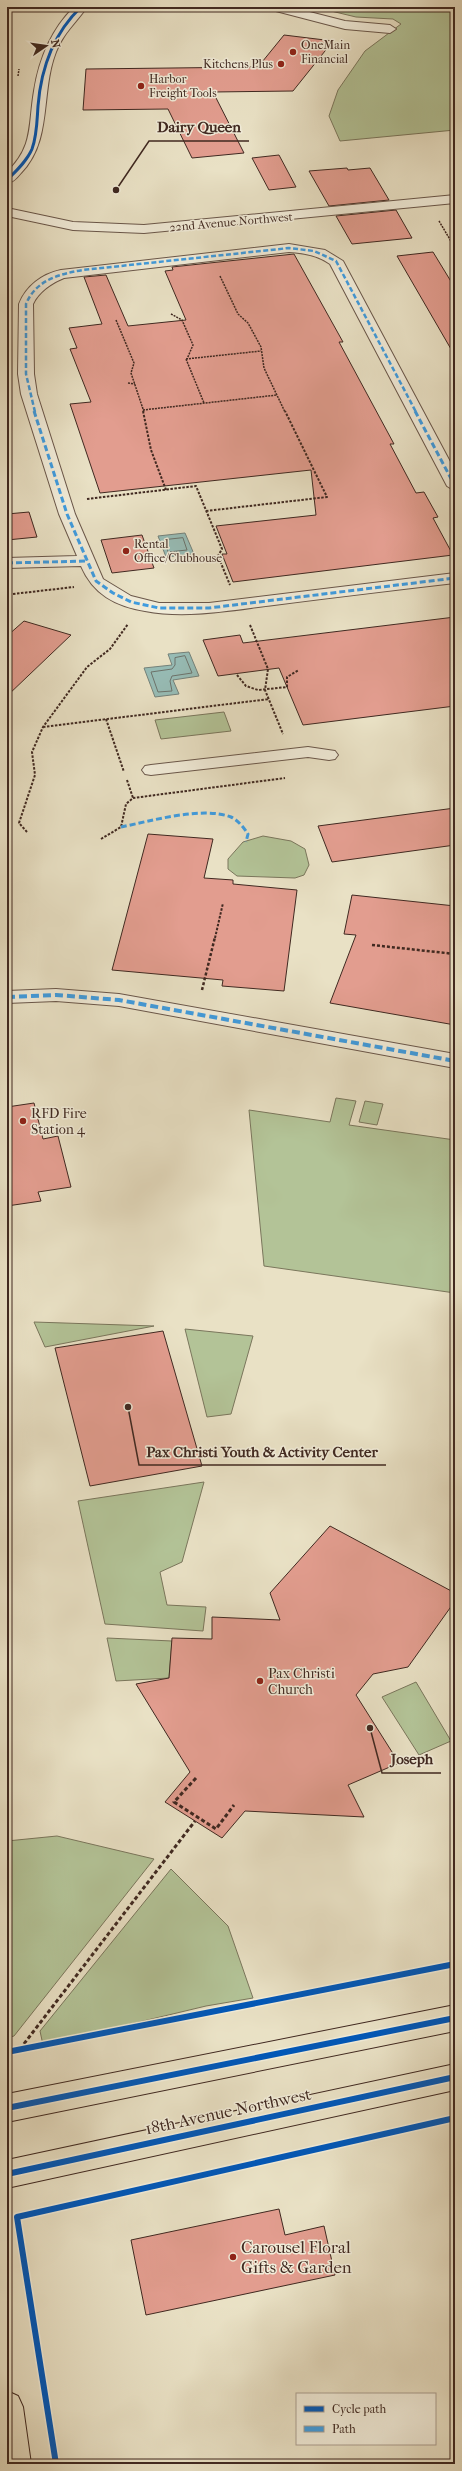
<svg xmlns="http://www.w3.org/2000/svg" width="462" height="2471" font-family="'IM FELL French Canon',serif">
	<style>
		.green { fill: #b3c397; stroke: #7a765c }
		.water { fill: #97bdb7; stroke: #74827b }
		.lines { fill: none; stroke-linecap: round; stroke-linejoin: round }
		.shore { stroke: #6c736c; stroke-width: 1 }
		.building { fill: #e29d8f; stroke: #402921 }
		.minor-casing { stroke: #6a574a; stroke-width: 2 }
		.major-casing { stroke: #402921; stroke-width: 2 }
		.path-far3 { stroke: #402921; stroke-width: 1.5; stroke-dasharray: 2 1; stroke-linecap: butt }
		.path-far2 { stroke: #402921; stroke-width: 2; stroke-dasharray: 2.5 1.5; stroke-linecap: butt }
		.path-far1 { stroke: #402921; stroke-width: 2.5; stroke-dasharray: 3 2; stroke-linecap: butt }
		.path { stroke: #402921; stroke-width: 3; stroke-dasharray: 4 2.5; stroke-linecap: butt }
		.minor { fill: #f1ecd9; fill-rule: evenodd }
		.major { fill: #e9e1c5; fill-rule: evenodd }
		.quiet-far2 { stroke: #3f9ce0; stroke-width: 2.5; stroke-dasharray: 5 2.5; stroke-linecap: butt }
		.quiet-far1 { stroke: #3f9ce0; stroke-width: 3; stroke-dasharray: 6 3; stroke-linecap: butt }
		.quiet { stroke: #3f9ce0; stroke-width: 4; stroke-dasharray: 8 4; stroke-linecap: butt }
		.cycleway-far1-casing { stroke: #f1ecd9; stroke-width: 4.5 }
		.cycleway-casing { stroke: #f1ecd9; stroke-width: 9 }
		.cycleway-far1 { stroke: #0057b8; stroke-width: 3 }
		.cycleway { stroke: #0057b8; stroke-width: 6 }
		.poi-dot { fill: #8f2418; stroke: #f1ecd9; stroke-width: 1.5 }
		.labels { text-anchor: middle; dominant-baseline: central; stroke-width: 3; stroke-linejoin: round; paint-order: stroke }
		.far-poi-label { font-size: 12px; fill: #402921; stroke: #f1ecd9; text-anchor: start }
		.far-street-label { font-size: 12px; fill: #402921; stroke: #f1ecd9 }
		.poi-label { font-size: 14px; fill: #402921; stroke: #f1ecd9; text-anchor: start }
		.near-street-label { font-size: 17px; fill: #402921; stroke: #f1ecd9 }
		.near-poi-label { font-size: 17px; fill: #402921; stroke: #f1ecd9; text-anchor: start }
		.leader { fill: none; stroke: #402921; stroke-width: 1.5 }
		.callout-dot { fill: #402921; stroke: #f1ecd9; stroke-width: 1.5 }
		.callout-label { font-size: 15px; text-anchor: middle; font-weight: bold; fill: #402921; stroke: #f1ecd9; stroke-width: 3; stroke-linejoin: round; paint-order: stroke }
	</style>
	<rect width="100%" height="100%" fill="#e9e1c5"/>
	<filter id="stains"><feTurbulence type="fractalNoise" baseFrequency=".005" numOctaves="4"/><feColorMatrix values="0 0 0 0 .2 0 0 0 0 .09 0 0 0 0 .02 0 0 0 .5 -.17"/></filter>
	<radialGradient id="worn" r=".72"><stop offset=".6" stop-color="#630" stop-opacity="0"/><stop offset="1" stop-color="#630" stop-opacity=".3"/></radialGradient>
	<!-- green -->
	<path class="green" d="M 343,7 L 455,7 L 455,130 L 340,141 L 329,116 L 338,90 L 365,51 L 401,24 L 393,19 L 356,17 L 331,11 Z
		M 224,712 L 231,731 L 161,739 L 155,720 Z
		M 263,836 L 291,841 L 305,849 L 309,865 L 304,875 L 295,878 L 237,876 L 228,869 L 228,859 L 243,842 Z
		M 336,1098 L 356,1101 L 349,1125 L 455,1140 L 455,1293 L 264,1266 L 249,1110 L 330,1122 Z
		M 365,1101 L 383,1104 L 377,1125 L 359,1122 Z
		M 34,1322 L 154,1326 L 45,1347 Z
		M 185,1329 L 253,1336 L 231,1414 L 207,1417 Z
		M 204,1482 L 182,1562 L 160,1572 L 167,1605 L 206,1607 L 203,1631 L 105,1624 L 78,1501 Z
		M 107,1638 L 172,1641 L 169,1678 L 116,1681 Z
		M 416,1682 L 451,1741 L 419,1755 L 382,1697 Z
		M 57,1836 L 154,1859 L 14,2036 L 7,2038 L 7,1841 Z
		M 171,1869 L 228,1926 L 253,1998 L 206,2006 L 43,2045 L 40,2031 Z"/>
	<!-- water -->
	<path class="water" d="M 185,533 L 194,554 L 166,557 L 158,536 Z
		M 189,652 L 199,676 L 173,680 L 179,694 L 155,697 L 144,668 L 172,665 L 168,654 Z"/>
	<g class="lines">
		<!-- shore -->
		<path class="shore" d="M 183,538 L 187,550 L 168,552 L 165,540 Z
			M 185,656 L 192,673 L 172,676 L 170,681 L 172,691 L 158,692 L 151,672 L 172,669 L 175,665 L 175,658 Z"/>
	</g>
	<!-- building -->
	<path class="building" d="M 284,35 L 333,41 L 293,91 L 213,92 L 244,153 L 192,158 L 168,109 L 83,110 L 86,69 L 258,67 Z
		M 279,155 L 296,187 L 269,190 L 252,158 Z
		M 347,168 L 348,170 L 370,168 L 389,200 L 329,206 L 309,171 Z
		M 396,210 L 412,238 L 352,244 L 336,216 Z
		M 433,252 L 455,288 L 455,356 L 397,256 Z
		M 294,254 L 343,342 L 339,342 L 394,444 L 390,444 L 416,493 L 424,492 L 438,517 L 433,518 L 453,555 L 233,582 L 222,554 L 227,554 L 216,526 L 316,515 L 311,470 L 100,493 L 70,404 L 91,402 L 70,349 L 77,348 L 69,328 L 102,324 L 84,277 L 106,275 L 128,326 L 186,320 L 165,271 L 173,270 L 172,267 Z
		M 29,512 L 37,537 L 7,540 L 7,514 Z
		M 142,535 L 154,568 L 112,573 L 101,540 Z
		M 455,617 L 455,706 L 303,725 L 279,668 L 218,676 L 203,640 L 240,635 L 243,643 Z
		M 24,621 L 71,635 L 7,696 L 7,636 Z
		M 455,808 L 455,845 L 332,862 L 318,826 Z
		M 148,834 L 213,839 L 204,878 L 233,880 L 233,884 L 297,890 L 284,991 L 222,986 L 223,980 L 112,970 Z
		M 352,895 L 455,906 L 455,1025 L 330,1003 L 356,935 L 344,934 Z
		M 34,1103 L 43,1139 L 58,1136 L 71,1187 L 38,1192 L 41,1201 L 7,1206 L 7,1107 Z
		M 163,1331 L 202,1466 L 90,1486 L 55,1348 Z
		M 330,1526 L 455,1593 L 455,1601 L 408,1667 L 373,1674 L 356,1695 L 399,1763 L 348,1785 L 364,1817 L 245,1811 L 222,1838 L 165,1802 L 190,1772 L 136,1684 L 169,1678 L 172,1638 L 212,1639 L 212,1617 L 280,1620 L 270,1593 Z
		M 279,2209 L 285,2235 L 324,2226 L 335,2275 L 146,2315 L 131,2240 Z"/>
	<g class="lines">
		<defs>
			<path id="minor" d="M 74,7 L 87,7 C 76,23 63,33 56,52 C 40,93 53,140 21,173 C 17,178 13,182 7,184 L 7,172 C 34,146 28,125 34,91 C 39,59 51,30 74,7 Z
				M 270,7 L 290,7 L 345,21 L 390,25 L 396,29 L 390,33 L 345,29 L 272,10 Z
				M 455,195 L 455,203 L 144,233 L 73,230 L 7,216 L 7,208 L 73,222 L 144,225 Z
				M 289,244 L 325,250 L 343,261 L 455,471 L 455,491 L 447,486 L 330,264 C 317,255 304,253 289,252 L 64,278 C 52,283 39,291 33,304 L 34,374 L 37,394 L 75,514 L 103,579 L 131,596 L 159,603 L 209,603 L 455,573 L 455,583 C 395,590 335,597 274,605 C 232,610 187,619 145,611 C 115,606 93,594 81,566 L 7,568 L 7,558 L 77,556 L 59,514 L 21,394 L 18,374 L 19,304 C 26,286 42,274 61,270 Z
				M 308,747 L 335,751 L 338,755 L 335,759 L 329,760 L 308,757 L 151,775 L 145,774 L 142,770 L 145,766 L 151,765 Z
				M 56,989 L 119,994 L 455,1054 L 455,1068 L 119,1006 L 56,1001 L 7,1003 L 7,991 Z"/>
			<path id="major" d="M 455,2005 L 455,2031 L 7,2122 L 7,2094 Z
				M 455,2064 L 455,2090 L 7,2188 L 7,2160 Z
				M 7,2391 L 18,2396 L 23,2407 L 31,2464 L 7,2464 Z"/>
		</defs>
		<!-- minor casing -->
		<use href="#minor" class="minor-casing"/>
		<!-- major casing -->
		<use href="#major" class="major-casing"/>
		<!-- path-far3 -->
		<path class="path-far3" d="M 244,7 L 255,10
			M 18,76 L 19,69
			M 439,221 L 455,248
			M 220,276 L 238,314 L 248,323 L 261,347 L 264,368 L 285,412
			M 171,314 L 182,320 L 193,345 L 187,359
			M 116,320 L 134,363 L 131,373 L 144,412
			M 186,359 L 261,351
			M 186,359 L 204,403
			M 128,383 L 135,384
			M 143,410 L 277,395"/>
		<!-- path-far2 -->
		<path class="path-far2" d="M 143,411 L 151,450 L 166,490
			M 87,499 L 196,486 L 222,549 L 218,556 L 230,585
			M 206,511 L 327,497 L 285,411
			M 13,594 L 74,587
			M 250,625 L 268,669 L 265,690 L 283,734
			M 237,675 L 246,686 L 258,690 L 287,687 L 287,677 L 299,670
			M 106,719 L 124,772
			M 43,727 L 269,699
			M 127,780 L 133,798
			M 27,832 L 19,823 L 35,775 L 32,752 L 43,727 L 87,667 L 110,649 L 128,624
			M 101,839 L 121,827 L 126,804 L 133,798 L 285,778
			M 215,938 L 223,903"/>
		<!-- path-far1 -->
		<path class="path-far1" d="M 372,945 L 455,954
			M 202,990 L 215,937"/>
		<!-- path -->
		<path class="path" d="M 196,1778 L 174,1802 L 216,1829 L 234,1805
			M 20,2049 L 195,1821
			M 7,2219 L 17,2217"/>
		<!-- minor -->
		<use href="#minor" class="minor"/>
		<!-- major -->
		<use href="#major" class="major"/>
		<!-- quiet-far2 -->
		<path class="quiet-far2" d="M 35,412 L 26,374 L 26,304 C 36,280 59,274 83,270 L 289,248 L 314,251 L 336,261 L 416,412"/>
		<!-- quiet-far1 -->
		<path class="quiet-far1" d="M 34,411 L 67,514 L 96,581 L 113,593 L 131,602 L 159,608 L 209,608 L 455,578
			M 415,411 L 455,486
			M 7,563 L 87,561
			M 121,827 C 151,821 202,806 231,817 C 238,820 244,828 248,834 L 246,842"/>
		<!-- quiet -->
		<path class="quiet" d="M 7,997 L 56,995 L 119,1000 L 455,1061"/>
		<defs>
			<path id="cycleway-far1" d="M 7,180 C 16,171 27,161 32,149 C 37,136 37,120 38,106 C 41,68 53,34 81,7"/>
			<path id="cycleway" d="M 7,2052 L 455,1964
				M 7,2108 L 455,2018
				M 7,2174 L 455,2077
				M 56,2464 L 17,2217 L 455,2118"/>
		</defs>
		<!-- cycleway-far1 casing -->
		<use href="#cycleway-far1" class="cycleway-far1-casing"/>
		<!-- cycleway casing -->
		<use href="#cycleway" class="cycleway-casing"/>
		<!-- cycleway-far1 -->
		<use href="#cycleway-far1" class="cycleway-far1"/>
		<!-- cycleway -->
		<use href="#cycleway" class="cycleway"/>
	</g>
	<!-- markers -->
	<g class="poi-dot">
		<circle cx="293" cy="52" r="4"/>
		<circle cx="281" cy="64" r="4"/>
		<circle cx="141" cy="86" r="4"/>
		<circle cx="126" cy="551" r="4"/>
		<circle cx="23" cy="1121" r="4"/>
		<circle cx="260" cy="1681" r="4"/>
		<circle cx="233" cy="2257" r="4"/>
	</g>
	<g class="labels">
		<!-- far-poi labels -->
		<g class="far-poi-label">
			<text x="301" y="45">OneMain<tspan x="301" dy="14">Financial</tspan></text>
			<text x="273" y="64" text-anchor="end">Kitchens Plus</text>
			<text x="149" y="79">Harbor<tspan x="149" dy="14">Freight Tools</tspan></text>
			<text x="134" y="544">Rental<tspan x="134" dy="14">Office/Clubhouse</tspan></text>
		</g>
		<!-- far-street labels -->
		<g class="far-street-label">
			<text transform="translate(231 222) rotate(-5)">22nd Avenue Northwest</text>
		</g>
		<!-- poi labels -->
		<g class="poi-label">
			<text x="31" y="1113">RFD Fire<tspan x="31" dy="16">Station 4</tspan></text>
			<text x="268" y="1673">Pax Christi<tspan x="268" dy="16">Church</tspan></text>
		</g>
		<!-- near-street labels -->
		<g class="near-street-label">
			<text transform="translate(228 2111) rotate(-12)">18th Avenue Northwest</text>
		</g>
		<!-- near-poi labels -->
		<g class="near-poi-label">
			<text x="241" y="2247">Carousel Floral<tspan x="241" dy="20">Gifts &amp; Garden</tspan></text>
		</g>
	</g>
	<!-- callouts -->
	<path class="leader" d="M116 190L149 141H249M128 1407L139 1465H386M370 1728L382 1773H441"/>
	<g class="callout-dot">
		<circle cx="116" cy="190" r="4"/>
		<circle cx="128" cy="1407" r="4"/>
		<circle cx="370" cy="1728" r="4"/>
	</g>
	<g class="callout-label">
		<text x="199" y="132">Dairy Queen</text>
		<text x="262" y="1457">Pax Christi Youth &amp; Activity Center</text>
		<text x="412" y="1764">Joseph</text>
	</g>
	<!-- margin -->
	<rect width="462" height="2471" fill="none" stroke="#e9e1c5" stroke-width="24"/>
	<rect x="8" y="8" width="446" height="2455" fill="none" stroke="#402921" stroke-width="2"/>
	<rect x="12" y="12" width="438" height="2447" fill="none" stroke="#402921"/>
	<!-- legend -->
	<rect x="296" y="2393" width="140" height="52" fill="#f1ecd9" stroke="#aa9e8f"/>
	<rect x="304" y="2406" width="20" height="6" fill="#0057b8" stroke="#aa9e8f"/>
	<text x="332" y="2413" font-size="12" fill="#402921">Cycle path</text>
	<rect x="304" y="2426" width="20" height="6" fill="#3f9ce0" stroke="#aa9e8f"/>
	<text x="332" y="2433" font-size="12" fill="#402921">Path</text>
	<!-- north arrow -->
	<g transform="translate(46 46) rotate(77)" stroke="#f1ecd9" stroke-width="3" paint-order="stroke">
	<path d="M0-3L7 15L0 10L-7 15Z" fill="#402921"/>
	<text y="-6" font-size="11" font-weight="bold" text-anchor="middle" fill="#402921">N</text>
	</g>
	<rect width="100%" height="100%" filter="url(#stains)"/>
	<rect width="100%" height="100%" fill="url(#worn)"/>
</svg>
